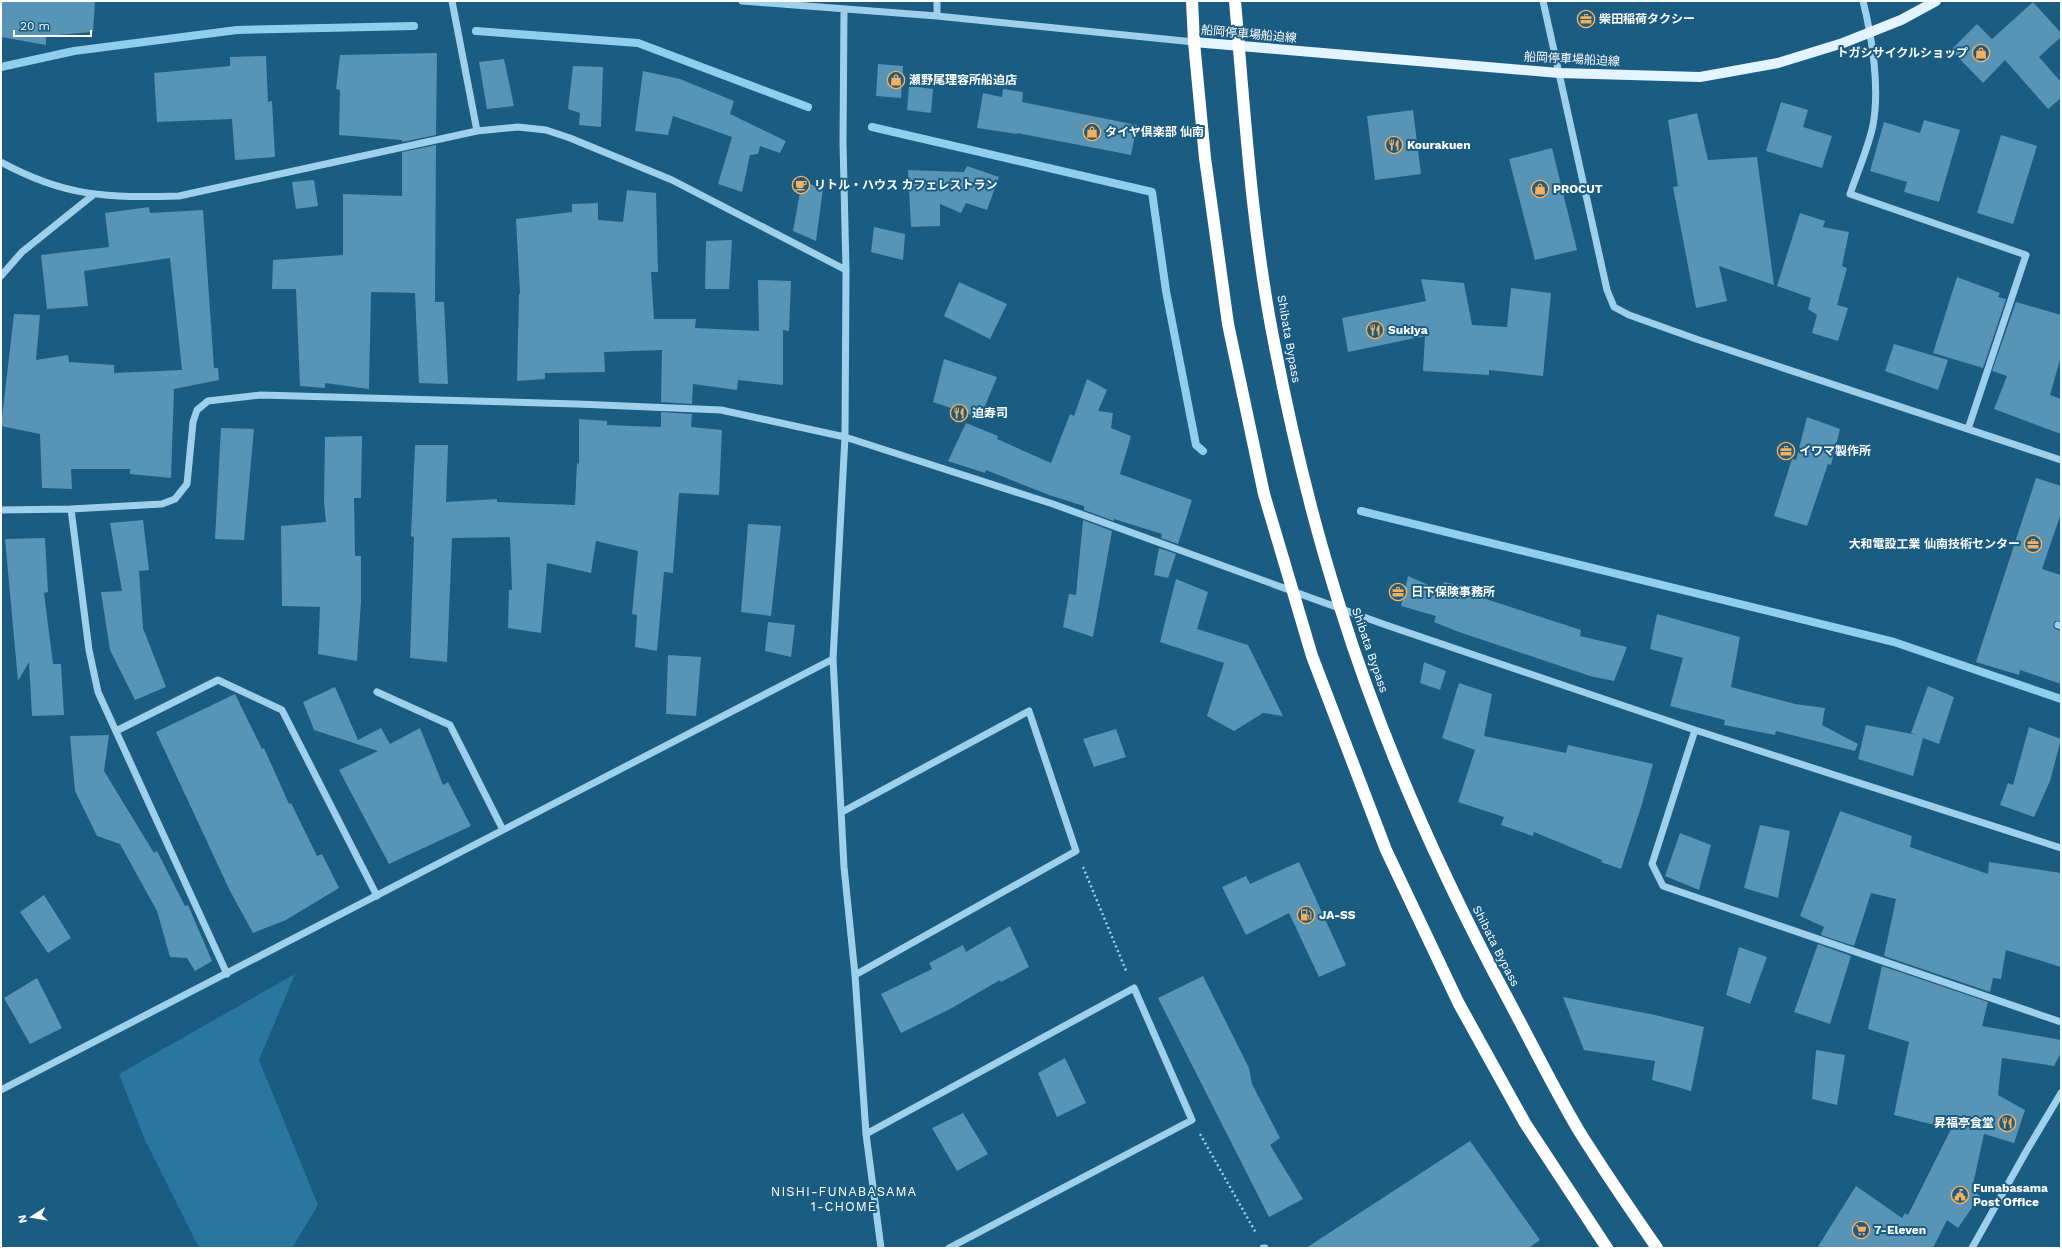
<svg xmlns="http://www.w3.org/2000/svg" width="2062" height="1249" font-family="'Work Sans','Noto Sans JP',sans-serif">
	<style>
		.green { fill: #29769f }
		.lines { fill: none; stroke-linecap: round; stroke-linejoin: round }
		.stream { stroke: #91ceed; stroke-width: 8 }
		.building { fill: #5894b5 }
		.path { stroke: #9ed0eb; stroke-width: 2.5; stroke-dasharray: 2 3; stroke-linecap: butt }
		.minor { stroke: #9ed0eb; stroke-width: 7 }
		.major { stroke: #e3f3ff; stroke-width: 10 }
		.highway { stroke: #fff; stroke-width: 12 }
		.labels { text-anchor: middle; dominant-baseline: central; stroke-width: 4; stroke-linejoin: round; paint-order: stroke }
		.poi-label { font-size: 12px; font-weight: bold; fill: #fff; stroke: #1a5c82; text-anchor: start }
		.street-label { font-size: 12px; fill: #fff; stroke: #1a5c82 }
		.neighbourhood-label { font-size: 13px; letter-spacing: 1px; fill: #fff; stroke: #1a5c82 }
	</style>
	<rect width="100%" height="100%" fill="#1a5c82"/>
	<!-- green -->
	<path class="green" d="M 295,974 L 259,1060 L 318,1205 L 292,1248 L 199,1248 L 145,1140 L 119,1074 Z"/>
	<g class="lines">
		<!-- stream -->
		<path class="stream" d="M 476,31 L 638,43 L 808,107
			M 1,67 L 74,51 L 237,30 L 414,26
			M 872,127 L 1152,192 L 1166,291 L 1196,445 L 1203,451
			M 1361,511 L 1894,642 L 2061,699"/>
	</g>
	<!-- building -->
	<path class="building" d="M 1,1 L 95,1 L 93,32 L 46,36 L 46,45 L 1,37 Z
		M 2033,2 L 2061,33 L 2061,37 L 2039,57 L 2061,82 L 2061,98 L 2048,109 L 2005,60 L 1983,83 L 1951,50 L 1977,24 L 1992,39 Z
		M 437,53 L 436,135 L 402,142 L 402,140 L 339,135 L 340,90 L 336,89 L 340,55 Z
		M 266,56 L 268,102 L 272,101 L 275,157 L 235,160 L 232,119 L 157,122 L 154,73 L 230,66 L 230,57 Z
		M 504,59 L 514,106 L 487,109 L 479,62 Z
		M 878,64 L 903,66 L 901,98 L 876,96 Z
		M 573,66 L 603,67 L 601,127 L 579,125 L 580,113 L 568,109 Z
		M 643,71 L 680,79 L 734,101 L 730,114 L 786,141 L 780,153 L 760,146 L 758,154 L 750,155 L 742,192 L 718,184 L 732,137 L 673,116 L 668,135 L 635,131 Z
		M 909,86 L 933,89 L 931,113 L 907,110 Z
		M 1003,89 L 1023,92 L 1022,102 L 1137,125 L 1131,155 L 1017,133 L 1017,134 L 977,128 L 983,93 L 1002,97 Z
		M 1781,102 L 1808,110 L 1803,127 L 1832,136 L 1822,168 L 1766,151 Z
		M 1413,110 L 1421,174 L 1375,180 L 1367,116 Z
		M 1697,113 L 1708,160 L 1757,157 L 1774,285 L 1719,266 L 1727,301 L 1696,308 L 1673,187 L 1678,186 L 1668,120 Z
		M 1924,120 L 1960,130 L 1939,202 L 1904,192 L 1907,182 L 1870,171 L 1884,122 L 1920,133 Z
		M 2001,135 L 2037,146 L 2013,224 L 1977,213 Z
		M 436,145 L 435,302 L 444,302 L 448,384 L 419,383 L 415,293 L 371,292 L 369,389 L 325,383 L 325,388 L 300,386 L 296,289 L 272,289 L 273,260 L 343,255 L 343,194 L 402,196 L 402,152 Z
		M 1552,148 L 1577,250 L 1535,260 L 1509,159 Z
		M 967,166 L 999,177 L 987,210 L 966,203 L 961,213 L 940,204 L 940,226 L 911,227 L 908,170 L 964,172 Z
		M 314,180 L 318,206 L 296,209 L 292,182 Z
		M 802,181 L 823,189 L 816,241 L 793,231 Z
		M 627,190 L 656,193 L 658,272 L 651,272 L 654,319 L 696,319 L 695,328 L 759,331 L 758,280 L 791,281 L 789,331 L 783,330 L 783,385 L 738,380 L 737,390 L 693,384 L 692,404 L 661,402 L 662,350 L 604,352 L 605,372 L 545,373 L 545,379 L 517,381 L 519,294 L 520,294 L 516,219 L 572,212 L 572,204 L 598,203 L 598,220 L 623,222 Z
		M 149,207 L 150,213 L 203,210 L 214,368 L 218,368 L 219,380 L 174,389 L 171,478 L 130,474 L 130,469 L 71,469 L 72,489 L 42,488 L 40,434 L 1,426 L 14,314 L 40,315 L 36,360 L 68,355 L 69,362 L 114,365 L 114,373 L 182,370 L 170,258 L 84,271 L 88,306 L 47,309 L 41,255 L 109,247 L 105,213 Z
		M 1800,213 L 1825,221 L 1823,227 L 1849,232 L 1842,266 L 1847,268 L 1837,305 L 1848,308 L 1838,341 L 1812,333 L 1817,315 L 1808,309 L 1811,298 L 1777,286 Z
		M 874,227 L 905,234 L 903,260 L 871,252 Z
		M 732,240 L 729,289 L 705,289 L 706,241 Z
		M 1957,277 L 2000,293 L 1998,297 L 2006,299 L 1983,368 L 1933,353 Z
		M 1421,279 L 1464,283 L 1472,325 L 1507,327 L 1511,288 L 1551,293 L 1543,376 L 1489,370 L 1489,375 L 1423,371 L 1425,336 L 1348,352 L 1342,318 L 1426,301 Z
		M 959,282 L 1007,304 L 990,339 L 944,316 Z
		M 2016,302 L 2061,315 L 2061,356 L 2050,395 L 2061,399 L 2061,434 L 1994,409 L 2007,376 L 1992,371 Z
		M 1894,344 L 1948,360 L 1938,390 L 1885,371 Z
		M 944,359 L 997,377 L 980,418 L 933,402 Z
		M 1087,379 L 1107,390 L 1098,411 L 1113,413 L 1111,428 L 1131,436 L 1120,474 L 1192,500 L 1178,544 L 1161,538 L 1162,534 L 1114,519 L 1114,521 L 1084,510 L 1084,506 L 1049,495 L 986,470 L 985,473 L 948,461 L 966,423 L 998,436 L 997,439 L 1051,463 L 1070,414 L 1074,416 Z
		M 661,412 L 692,414 L 691,427 L 722,430 L 719,495 L 679,493 L 673,573 L 664,572 L 657,651 L 635,647 L 637,615 L 632,614 L 638,551 L 596,541 L 591,573 L 547,563 L 541,633 L 508,628 L 509,590 L 512,590 L 510,537 L 452,538 L 447,662 L 410,658 L 414,537 L 411,536 L 415,445 L 448,445 L 446,502 L 497,499 L 497,502 L 575,505 L 577,463 L 579,464 L 579,419 L 607,421 L 607,425 L 661,427 Z
		M 1807,417 L 1840,429 L 1831,465 L 1828,464 L 1807,526 L 1774,516 L 1792,459 L 1796,460 Z
		M 221,428 L 254,429 L 244,540 L 215,539 Z
		M 362,436 L 361,498 L 354,498 L 355,556 L 361,556 L 361,601 L 357,661 L 318,654 L 320,607 L 282,606 L 281,526 L 326,522 L 324,502 L 325,437 Z
		M 2036,478 L 2061,486 L 2061,513 L 2042,569 L 2061,575 L 2061,621 L 2055,621 L 2053,626 L 2055,629 L 2061,631 L 2061,684 L 2020,670 L 2019,675 L 1976,662 Z
		M 143,520 L 149,570 L 139,571 L 143,628 L 166,687 L 135,700 L 110,650 L 101,592 L 122,591 L 110,523 Z
		M 1083,520 L 1112,531 L 1093,637 L 1063,627 L 1069,594 L 1076,595 Z
		M 748,524 L 781,526 L 771,616 L 741,612 Z
		M 45,538 L 48,592 L 44,593 L 53,664 L 61,664 L 64,715 L 32,716 L 29,662 L 18,681 L 5,539 Z
		M 1159,548 L 1176,554 L 1168,578 L 1154,575 Z
		M 1408,576 L 1442,591 L 1444,582 L 1488,591 L 1486,599 L 1581,630 L 1580,636 L 1627,647 L 1614,681 L 1590,676 L 1456,631 L 1434,622 L 1436,616 L 1401,606 Z
		M 1176,579 L 1208,592 L 1197,629 L 1248,645 L 1283,716 L 1263,713 L 1234,731 L 1207,716 L 1224,663 L 1160,642 Z
		M 1657,614 L 1740,637 L 1731,687 L 1795,704 L 1825,708 L 1822,725 L 1858,744 L 1855,751 L 1776,731 L 1775,735 L 1724,725 L 1725,720 L 1670,706 L 1683,658 L 1650,649 Z
		M 768,622 L 795,625 L 791,657 L 765,651 Z
		M 668,655 L 701,657 L 696,716 L 666,714 Z
		M 1424,662 L 1446,671 L 1440,690 L 1420,683 Z
		M 1459,683 L 1492,694 L 1484,736 L 1566,753 L 1568,745 L 1653,764 L 1642,804 L 1621,869 L 1601,862 L 1602,860 L 1534,832 L 1533,836 L 1501,825 L 1504,817 L 1458,802 L 1475,750 L 1442,738 Z
		M 1928,686 L 1954,697 L 1939,744 L 1923,738 L 1913,776 L 1858,759 L 1866,725 L 1917,735 L 1911,733 Z
		M 335,687 L 358,740 L 381,728 L 390,744 L 420,728 L 443,785 L 448,782 L 471,826 L 389,864 L 339,770 L 378,751 L 314,730 L 303,702 Z
		M 235,694 L 262,749 L 264,748 L 289,804 L 291,803 L 317,856 L 322,854 L 339,888 L 286,920 L 253,933 L 230,891 L 156,732 Z
		M 2029,727 L 2061,739 L 2050,781 L 2034,817 L 2000,805 L 2008,783 L 2013,785 Z
		M 1116,729 L 1126,757 L 1094,767 L 1083,739 Z
		M 109,735 L 104,771 L 154,853 L 157,851 L 185,906 L 188,905 L 212,961 L 195,971 L 187,958 L 170,957 L 157,911 L 120,844 L 97,836 L 75,791 L 70,736 Z
		M 1840,811 L 1912,836 L 1910,847 L 1988,874 L 1989,862 L 2061,873 L 2061,967 L 2006,950 L 2001,979 L 1993,978 L 1990,992 L 1884,956 L 1896,899 L 1871,893 L 1854,946 L 1821,935 L 1824,927 L 1800,916 Z
		M 1760,825 L 1790,831 L 1778,898 L 1744,888 Z
		M 1680,833 L 1711,845 L 1699,890 L 1665,876 Z
		M 1299,862 L 1346,965 L 1319,977 L 1289,913 L 1246,935 L 1222,887 L 1246,876 L 1250,884 Z
		M 44,895 L 71,938 L 48,953 L 20,912 Z
		M 1010,926 L 1029,967 L 1001,982 L 1000,980 L 950,1009 L 901,1033 L 881,994 L 932,969 L 929,963 L 963,945 L 966,952 Z
		M 1818,944 L 1851,956 L 1830,1024 L 1794,1012 Z
		M 1739,947 L 1767,957 L 1750,1004 L 1726,995 Z
		M 1882,966 L 1988,1002 L 1982,1026 L 2061,1040 L 2061,1052 L 2054,1066 L 2002,1058 L 1998,1095 L 2025,1110 L 2014,1143 L 1984,1134 L 1972,1189 L 1980,1196 L 1958,1228 L 1947,1220 L 1933,1248 L 1817,1248 L 1856,1186 L 1902,1218 L 1905,1213 L 1908,1215 L 1951,1129 L 1894,1115 L 1909,1042 L 1868,1029 Z
		M 1203,976 L 1249,1068 L 1252,1084 L 1280,1138 L 1270,1145 L 1303,1199 L 1269,1217 L 1158,998 Z
		M 37,978 L 62,1028 L 30,1044 L 4,998 Z
		M 1563,997 L 1655,1015 L 1704,1027 L 1691,1091 L 1652,1080 L 1655,1061 L 1584,1050 Z
		M 1816,1050 L 1845,1055 L 1837,1105 L 1812,1099 Z
		M 1065,1058 L 1086,1103 L 1057,1117 L 1038,1073 Z
		M 963,1113 L 988,1154 L 957,1171 L 932,1128 Z
		M 1470,1141 L 1540,1240 L 1529,1248 L 1306,1248 Z"/>
	<g class="lines">
		<!-- path -->
		<path class="path" d="M 1083,867 L 1127,973
			M 1200,1134 L 1256,1233"/>
		<!-- minor -->
		<path class="minor" d="M 452,1 L 477,131
			M 742,1 L 937,16 L 1194,42
			M 937,1 L 937,16
			M 1543,1 L 1607,290 L 1614,307 L 1629,315 L 1699,340 L 2061,460
			M 1863,1 C 1872,37 1880,88 1873,125 C 1869,146 1857,173 1850,194 L 2026,255 L 1968,429
			M 844,10 L 843,142 L 846,270 L 845,437 L 833,659 L 844,867 L 855,975 L 866,1134 L 881,1248
			M 1,162 C 65,197 108,198 179,196 L 477,131 L 518,127 L 546,130 L 570,138 L 672,180 L 846,270
			M 1,276 L 22,252 L 93,195
			M 71,509 L 89,650 L 98,692 L 227,974
			M 1,510 L 71,509 L 162,504 L 175,499 L 187,484 L 193,422 L 197,410 L 208,401 L 261,395 L 577,404 L 721,410 L 845,437 L 1053,504 L 1383,624 L 1695,730 L 2061,848
			M 2058,625 L 2061,626
			M 377,692 L 450,725 L 503,830
			M 1695,730 L 1652,864 L 1663,886 L 2061,1022
			M 116,731 L 218,680 L 282,710 L 377,896
			M 842,812 L 1029,711 L 1076,851 L 855,975
			M 1,1090 L 833,659
			M 866,1134 L 1134,988 L 1192,1120 L 949,1248
			M 1263,1248 L 1265,1248
			M 1972,1248 L 2027,1150 L 2061,1093"/>
		<!-- major -->
		<path class="major" d="M 1194,42 L 1559,73 L 1700,77 L 1778,63 L 1843,43 L 1901,20 L 1936,1"/>
		<!-- highway -->
		<path class="highway" d="M 1192,1 L 1194,42 L 1205,158 L 1228,324 L 1264,494 L 1312,656 L 1386,850 L 1459,1004 L 1525,1123 L 1607,1248
			M 1235,1 C 1245,117 1252,233 1275,347 C 1292,435 1313,522 1340,607 C 1383,744 1441,875 1509,1001 C 1532,1044 1554,1089 1579,1131 C 1604,1171 1630,1209 1657,1248"/>
	</g>
	<!-- icons -->
	<defs>
		<symbol id="office-ring" viewBox="-11 -11 22 22"><circle r="9.5" fill="#1a5c82" stroke="#fdae5a" stroke-width="1.5"/><path d="M-6-3h4V-5.5h4V-3h4V5H-6ZM-1-4.5V-3h2v-1.5ZM-6 0V1H6V0Z" fill="#fdae5a"/></symbol>
		<symbol id="shop-ring" viewBox="-11 -11 22 22"><circle r="9.5" fill="#1a5c82" stroke="#fdae5a" stroke-width="1.5"/><path d="M-5-2.5h2.3a2.7 3.5 0 0 1 5.4 0H5L5.5 6h-11ZM-1.5-2.5h3a1.5 2.3 0 0 0-3 0Z" fill="#fdae5a"/></symbol>
		<symbol id="restaurant-ring" viewBox="-11 -11 22 22"><circle r="9.5" fill="#1a5c82" stroke="#fdae5a" stroke-width="1.5"/><path d="M-5-6h1v4h1v-4h1v4h1v-4h1v5L-1.5 .5V6h-2V.5L-5-1ZM5-6V6H3V1.5H1.5Q1.5-4 5-6Z" fill="#fdae5a"/></symbol>
		<symbol id="cafe-ring" viewBox="-11 -11 22 22"><circle r="9.5" fill="#1a5c82" stroke="#fdae5a" stroke-width="1.5"/><path d="M-5.5-4.5H6V0H3Q3 3.5 0 3.5H-2.5Q-5.5 3.5-5.5 0ZM3-3.2v2h1.7v-2ZM-6 4.5H4V6H-6Z" fill="#fdae5a"/></symbol>
		<symbol id="fuel-ring" viewBox="-11 -11 22 22"><circle r="9.5" fill="#1a5c82" stroke="#fdae5a" stroke-width="1.5"/><path d="M-5.5-6h7V0h2V4h1.3V-2.5L3-4.5l.8-.8L6-3V5H2.5V1h-1V6h-7ZM-4.2-4.7v3.2H.2V-4.7Z" fill="#fdae5a"/></symbol>
		<symbol id="civic-ring" viewBox="-11 -11 22 22"><circle r="9.5" fill="#1a5c82" stroke="#fdae5a" stroke-width="1.5"/><path d="M-.6-6.5H3V-4.5H.6V-3L4-1V1h2V6H-6V1h2V-1L-.6-3ZM-1.2 2.5V6h2.4V2.5Z" fill="#fdae5a"/></symbol>
		<symbol id="supermarket-ring" viewBox="-11 -11 22 22"><circle r="9.5" fill="#1a5c82" stroke="#fdae5a" stroke-width="1.5"/><path d="M-6-5.5h2.5l.6 2H6L4.5 2H-2.5L-4.4-4H-6ZM-1.5 3.2a1.3 1.3 0 1 0 .1 0ZM3 3.2a1.3 1.3 0 1 0 .1 0Z" fill="#fdae5a"/></symbol>
	</defs>
	<g fill-rule="evenodd">
		<use href="#office-ring" x="1576" y="9" width="20" height="20"/>
		<use href="#shop-ring" x="1971" y="43" width="20" height="20"/>
		<use href="#shop-ring" x="886" y="70" width="20" height="20"/>
		<use href="#shop-ring" x="1082" y="122" width="20" height="20"/>
		<use href="#restaurant-ring" x="1384" y="135" width="20" height="20"/>
		<use href="#cafe-ring" x="791" y="175" width="20" height="20"/>
		<use href="#shop-ring" x="1530" y="179" width="20" height="20"/>
		<use href="#restaurant-ring" x="1365" y="320" width="20" height="20"/>
		<use href="#restaurant-ring" x="949" y="403" width="20" height="20"/>
		<use href="#office-ring" x="1776" y="441" width="20" height="20"/>
		<use href="#office-ring" x="2023" y="534" width="20" height="20"/>
		<use href="#office-ring" x="1388" y="582" width="20" height="20"/>
		<use href="#fuel-ring" x="1296" y="905" width="20" height="20"/>
		<use href="#restaurant-ring" x="1997" y="1113" width="20" height="20"/>
		<use href="#civic-ring" x="1950" y="1185" width="20" height="20"/>
		<use href="#supermarket-ring" x="1851" y="1220" width="20" height="20"/>
	</g>
	<g class="labels">
		<!-- poi labels -->
		<g class="poi-label">
			<text x="1599" y="19">柴田稲荷タクシー</text>
			<text x="1968" y="53" text-anchor="end">トガシサイクルショップ</text>
			<text x="909" y="80">瀬野尾理容所船迫店</text>
			<text x="1105" y="132">タイヤ倶楽部 仙南</text>
			<text x="1407" y="145">Kourakuen</text>
			<text x="814" y="185">リトル・ハウス カフェレストラン</text>
			<text x="1553" y="189">PROCUT</text>
			<text x="1388" y="330">Sukiya</text>
			<text x="972" y="413">迫寿司</text>
			<text x="1799" y="451">イワマ製作所</text>
			<text x="2020" y="544" text-anchor="end">大和電設工業 仙南技術センター</text>
			<text x="1411" y="592">日下保険事務所</text>
			<text x="1319" y="915">JA-SS</text>
			<text x="1994" y="1123" text-anchor="end">昇福亭食堂</text>
			<text x="1973" y="1188">Funabasama<tspan x="1973" dy="14">Post Office</tspan></text>
			<text x="1874" y="1230">7-Eleven</text>
		</g>
		<!-- street labels -->
		<g class="street-label">
			<text transform="translate(1249 34) rotate(5)">船岡停車場船迫線</text>
			<text transform="translate(1572 59) rotate(3)">船岡停車場船迫線</text>
			<text transform="translate(1289 339) rotate(80)">Shibata Bypass</text>
			<text transform="translate(1370 650) rotate(71)">Shibata Bypass</text>
			<text transform="translate(1496 946) rotate(63)">Shibata Bypass</text>
		</g>
		<!-- neighbourhood labels -->
		<g class="neighbourhood-label">
			<text x="844" y="1191">NISHI-FUNABASAMA<tspan x="844" dy="15">1-CHOME</tspan></text>
		</g>
	</g>
	<!-- border -->
	<rect width="2062" height="1249" fill="none" stroke="#ffffff" stroke-width="4"/>
	<!-- north arrow -->
	<g transform="translate(32 1217) rotate(258)" stroke="#1a5c82" stroke-width="3" paint-order="stroke">
	<path d="M0-3L7 15L0 10L-7 15Z" fill="#ffffff"/>
	<text y="-6" font-size="11" font-weight="bold" text-anchor="middle" fill="#ffffff">N</text>
	</g>
	<!-- scale -->
	<path d="M14 30v6h77v-6" fill="none" stroke="#ffffff" stroke-width="2"/>
	<text x="20" y="30" font-size="12" fill="#ffffff" stroke="#1a5c82" stroke-width="3" paint-order="stroke">20 m</text>
</svg>
